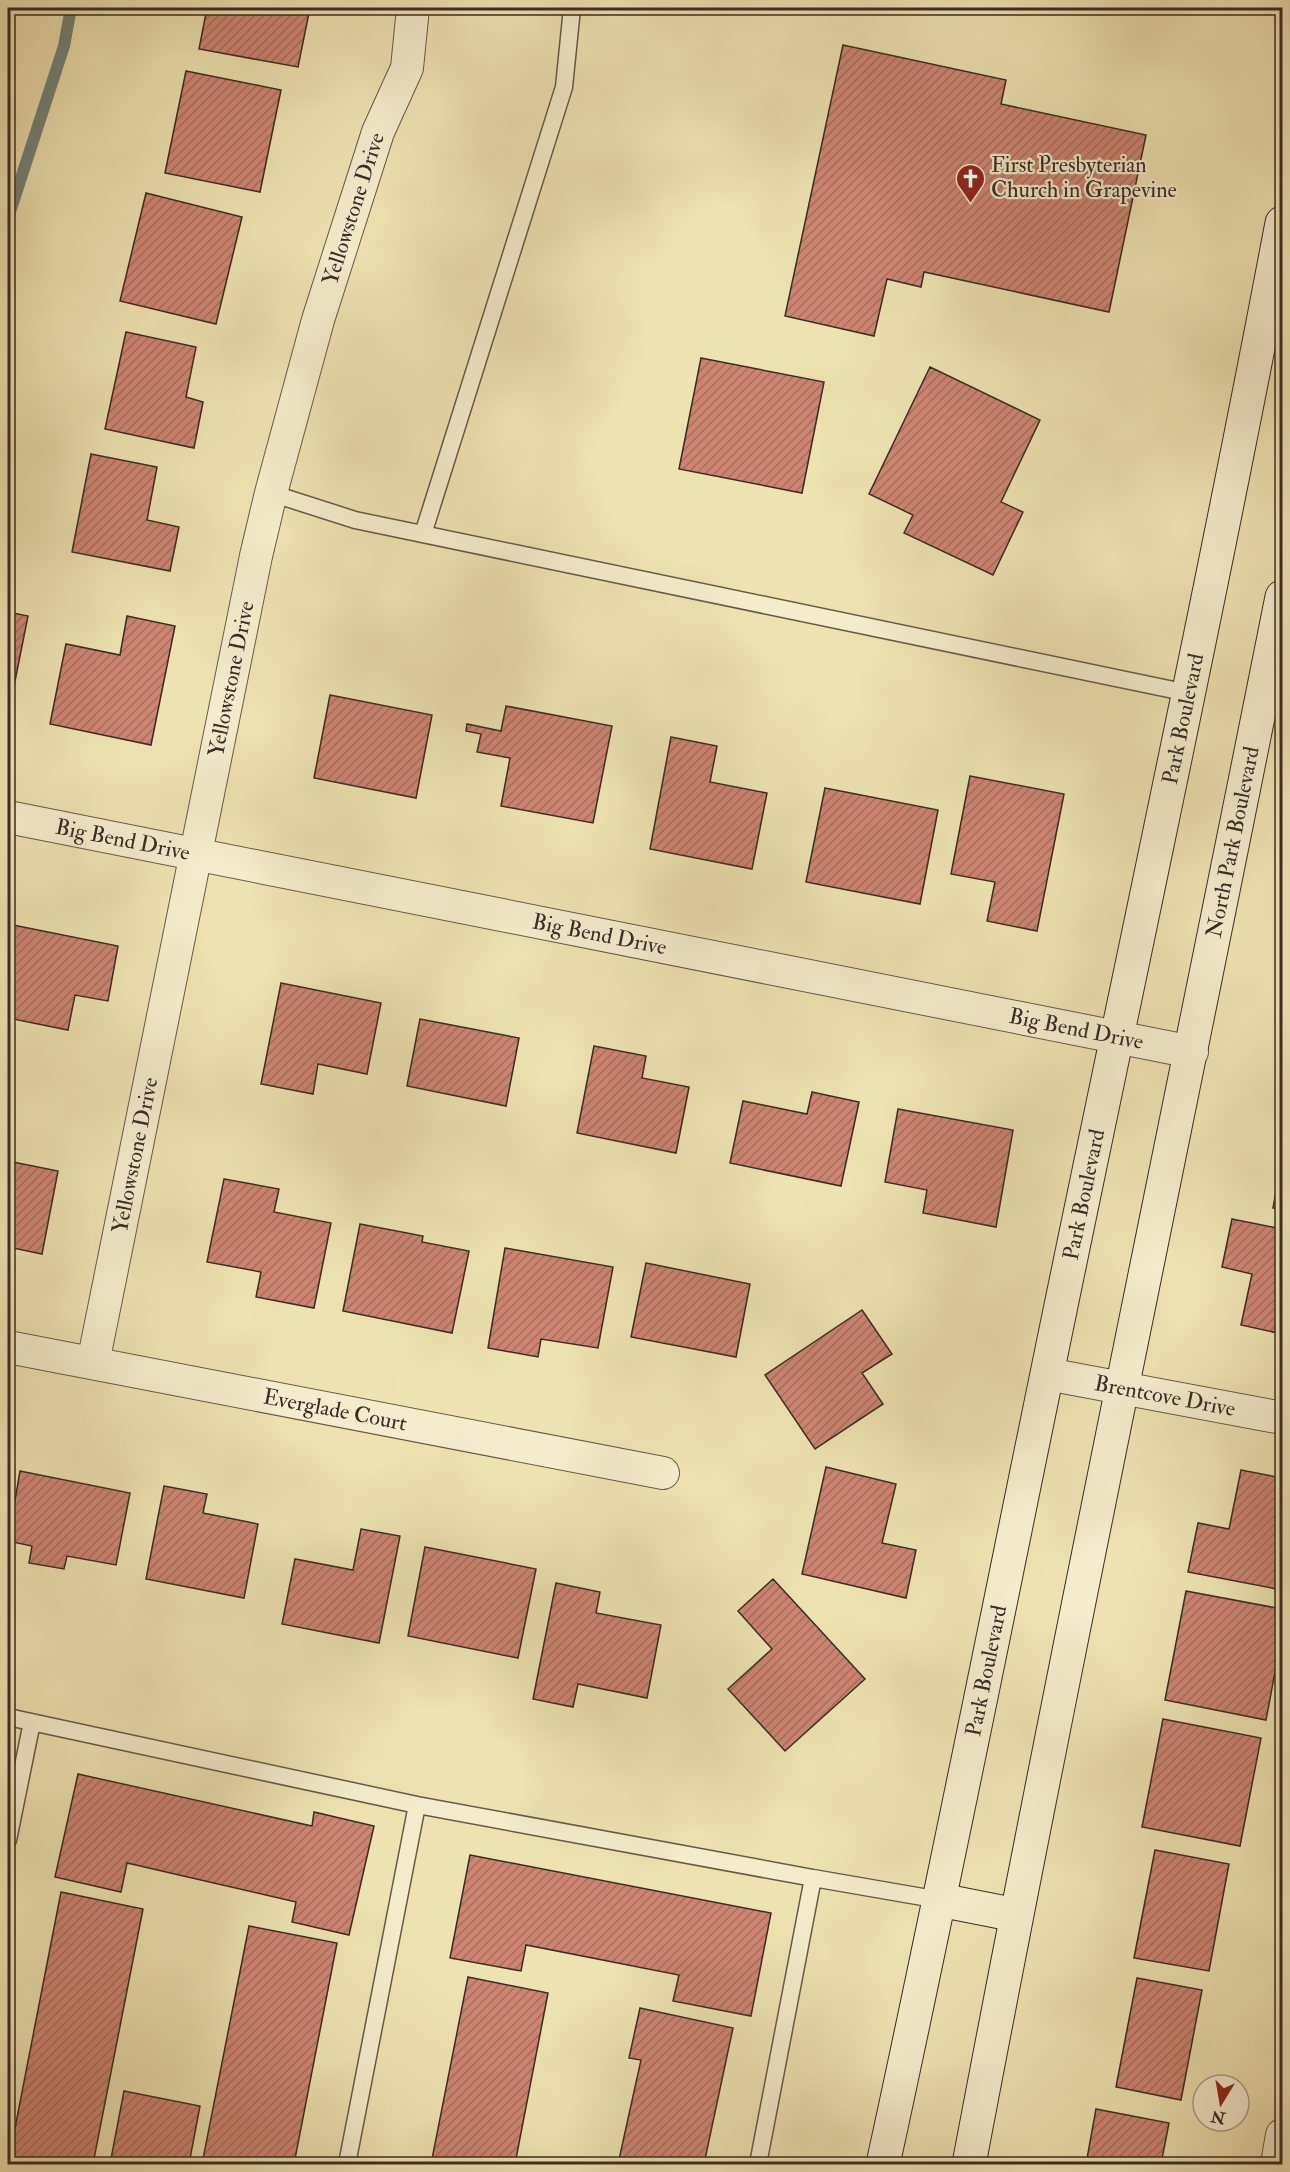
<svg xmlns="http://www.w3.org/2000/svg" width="1290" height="2172" font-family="'IM FELL Double Pica',serif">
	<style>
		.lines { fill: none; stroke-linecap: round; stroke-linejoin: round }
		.stream { stroke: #73837b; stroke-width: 12 }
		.building { fill: url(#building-hatch); stroke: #382c26; stroke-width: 1.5 }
		.service-casing { stroke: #665a49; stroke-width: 19 }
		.minor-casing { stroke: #665a49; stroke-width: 34 }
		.secondary-casing { stroke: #382c26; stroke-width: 35 }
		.service { stroke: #f4eccc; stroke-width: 16 }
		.minor { stroke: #f4eccc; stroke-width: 32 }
		.secondary { stroke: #f4eccc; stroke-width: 33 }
		.labels { text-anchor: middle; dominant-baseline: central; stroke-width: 4.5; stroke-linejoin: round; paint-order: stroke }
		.poi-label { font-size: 22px; fill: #382c26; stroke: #f4eccc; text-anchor: start }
		.street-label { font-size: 22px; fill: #382c26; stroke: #f4eccc }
	</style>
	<defs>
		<pattern id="building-hatch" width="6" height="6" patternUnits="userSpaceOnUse" patternTransform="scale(1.5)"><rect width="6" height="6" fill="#cd8572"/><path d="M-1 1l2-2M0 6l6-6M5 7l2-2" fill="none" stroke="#a76d5d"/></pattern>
	</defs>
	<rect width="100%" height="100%" fill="#eee2b1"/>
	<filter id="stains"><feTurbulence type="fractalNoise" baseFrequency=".00333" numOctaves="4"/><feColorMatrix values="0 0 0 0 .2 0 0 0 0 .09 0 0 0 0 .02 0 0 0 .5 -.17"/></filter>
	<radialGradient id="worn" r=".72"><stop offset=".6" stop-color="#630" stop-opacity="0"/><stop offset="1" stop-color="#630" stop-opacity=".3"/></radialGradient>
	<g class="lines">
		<!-- stream -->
		<path class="stream" d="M 8,218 L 64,46 L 71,8"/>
	</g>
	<!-- building -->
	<path class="building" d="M 207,8 L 310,8 L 298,67 L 199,49 Z
		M 843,45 L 1006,80 L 1001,104 L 1146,135 L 1109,312 L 924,272 L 921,287 L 887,279 L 874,336 L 785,316 Z
		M 186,71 L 281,90 L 260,192 L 165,173 Z
		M 146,193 L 242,217 L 216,324 L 120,301 Z
		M 126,332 L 196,347 L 186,397 L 203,402 L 194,448 L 105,429 Z
		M 701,358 L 824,382 L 802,493 L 679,469 Z
		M 930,367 L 1040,420 L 1001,502 L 1023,512 L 993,575 L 904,533 L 913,515 L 869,494 Z
		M 91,454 L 157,467 L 147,520 L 179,527 L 170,571 L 72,552 Z
		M 8,612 L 28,616 L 8,716 Z
		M 127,616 L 175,626 L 151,745 L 50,724 L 66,644 L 120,655 Z
		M 330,695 L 432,715 L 416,798 L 314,778 Z
		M 506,706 L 612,726 L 593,823 L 501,806 L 510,758 L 477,752 L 481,734 L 466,731 L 467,724 L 501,731 Z
		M 671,737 L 717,746 L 710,782 L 767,793 L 752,869 L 650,849 Z
		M 970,776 L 1064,794 L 1037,931 L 987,921 L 995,882 L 951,874 Z
		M 825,788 L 938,810 L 920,904 L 806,882 Z
		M 8,924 L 118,946 L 108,1001 L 75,995 L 68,1030 L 8,1018 Z
		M 281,983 L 381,1003 L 367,1074 L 318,1064 L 313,1094 L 261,1084 Z
		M 420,1019 L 519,1038 L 506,1106 L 407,1086 Z
		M 594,1046 L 646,1056 L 642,1078 L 689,1087 L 676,1153 L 577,1133 Z
		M 812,1092 L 859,1102 L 841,1186 L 730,1163 L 743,1101 L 807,1114 Z
		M 898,1109 L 1013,1130 L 996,1227 L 923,1213 L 927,1190 L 885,1182 Z
		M 1282,1160 L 1282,1210 L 1273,1208 Z
		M 8,1161 L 58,1171 L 42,1254 L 8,1247 Z
		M 224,1179 L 279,1189 L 274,1212 L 331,1223 L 314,1308 L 256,1297 L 261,1272 L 207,1262 Z
		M 1232,1219 L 1282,1229 L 1282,1334 L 1241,1325 L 1252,1274 L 1222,1267 Z
		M 360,1224 L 423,1236 L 422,1242 L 469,1251 L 452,1333 L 343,1311 Z
		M 505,1248 L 613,1267 L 598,1348 L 541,1339 L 538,1357 L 488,1348 Z
		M 646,1263 L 750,1284 L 736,1357 L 631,1337 Z
		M 862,1310 L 892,1354 L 862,1373 L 883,1404 L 815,1449 L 765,1375 Z
		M 826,1467 L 896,1484 L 882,1543 L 916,1550 L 906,1598 L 802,1574 Z
		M 1241,1470 L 1282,1478 L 1282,1590 L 1188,1572 L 1198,1523 L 1229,1529 Z
		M 20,1471 L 130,1493 L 116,1565 L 67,1556 L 64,1569 L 29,1563 L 32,1546 L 8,1541 Z
		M 164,1486 L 207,1494 L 203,1513 L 258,1524 L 244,1598 L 146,1579 Z
		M 361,1529 L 400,1536 L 379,1643 L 282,1624 L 295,1559 L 353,1570 Z
		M 425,1547 L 536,1569 L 518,1658 L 408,1636 Z
		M 773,1579 L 865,1679 L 785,1751 L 728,1689 L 772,1649 L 738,1611 Z
		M 556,1583 L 600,1592 L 596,1613 L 661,1625 L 647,1698 L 578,1684 L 573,1707 L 533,1699 Z
		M 1186,1591 L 1282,1609 L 1282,1635 L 1266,1720 L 1165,1700 Z
		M 1163,1719 L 1261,1738 L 1240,1846 L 1142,1827 Z
		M 78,1774 L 312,1826 L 314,1812 L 374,1826 L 349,1935 L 292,1922 L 296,1902 L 127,1863 L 121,1892 L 55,1877 Z
		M 1155,1850 L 1229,1864 L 1209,1971 L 1134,1958 Z
		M 470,1855 L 771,1913 L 751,2016 L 673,2001 L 679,1975 L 526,1945 L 521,1971 L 450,1958 Z
		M 61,1892 L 143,1909 L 93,2164 L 8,2164 Z
		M 249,1926 L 337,1943 L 294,2164 L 202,2164 Z
		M 468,1977 L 548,1993 L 515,2164 L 431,2164 Z
		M 1137,1978 L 1202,1990 L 1181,2100 L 1116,2087 Z
		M 640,2008 L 733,2028 L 704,2164 L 618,2164 L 641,2060 L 629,2058 Z
		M 124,2091 L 200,2106 L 189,2164 L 110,2164 Z
		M 1096,2109 L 1169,2123 L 1161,2164 L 1086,2164 Z"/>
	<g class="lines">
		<defs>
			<path id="service" d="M 271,493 L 355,520 L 1188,693
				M 423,534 L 564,87 L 572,8
				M 8,1717 L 417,1805 L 813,1878 L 758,2164
				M 8,1840 L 32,1722
				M 813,1878 L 940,1900
				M 347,2164 L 417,1805"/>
			<g id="minor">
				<path id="s1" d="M 8,817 L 1192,1052"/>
				<path id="s2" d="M 8,1347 L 663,1473"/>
				<path id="s3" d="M 93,1363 L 256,556 L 271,493 L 318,320 L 378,132 L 407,68 L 413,8"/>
				<path id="s4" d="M 1047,1374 L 1282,1418"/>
				<path d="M 1277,2164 L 1282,2135"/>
			</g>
			<g id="secondary">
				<path d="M 940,1900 L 1016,1915"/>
				<path id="s5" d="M 883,2164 C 948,1866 1007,1566 1069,1267 C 1141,919 1216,572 1282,223"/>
				<path id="s6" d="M 969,2164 C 1068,1641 1178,1119 1282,597"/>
			</g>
		</defs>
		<!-- service casing -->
		<use href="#service" class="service-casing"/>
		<!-- minor casing -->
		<use href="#minor" class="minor-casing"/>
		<!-- secondary casing -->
		<use href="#secondary" class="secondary-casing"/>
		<!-- service -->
		<use href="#service" class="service"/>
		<!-- minor -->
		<use href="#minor" class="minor"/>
		<!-- secondary -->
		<use href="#secondary" class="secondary"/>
	</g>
	<!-- icons -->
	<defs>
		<symbol id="church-pin" viewBox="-11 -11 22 30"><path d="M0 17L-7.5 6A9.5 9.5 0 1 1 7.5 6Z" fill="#8f2418" stroke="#f4eccc"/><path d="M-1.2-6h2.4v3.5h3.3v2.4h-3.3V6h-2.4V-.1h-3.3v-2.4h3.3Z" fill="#fff"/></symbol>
	</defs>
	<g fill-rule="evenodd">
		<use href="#church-pin" x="954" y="162" width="33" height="45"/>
	</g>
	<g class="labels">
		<!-- poi labels -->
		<g class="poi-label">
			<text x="991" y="165">First Presbyterian<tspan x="991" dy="25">Church in Grapevine</tspan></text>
		</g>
		<!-- street labels -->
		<g class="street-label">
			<text stroke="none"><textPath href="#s3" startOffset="1184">Yellowstone Drive</textPath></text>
			<text stroke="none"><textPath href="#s3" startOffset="698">Yellowstone Drive</textPath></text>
			<text stroke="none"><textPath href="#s5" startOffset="1476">Park Boulevard</textPath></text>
			<text stroke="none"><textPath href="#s1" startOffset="117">Big Bend Drive</textPath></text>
			<text stroke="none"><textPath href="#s6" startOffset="1348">North Park Boulevard</textPath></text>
			<text stroke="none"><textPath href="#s1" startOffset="603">Big Bend Drive</textPath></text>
			<text stroke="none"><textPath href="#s1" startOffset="1089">Big Bend Drive</textPath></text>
			<text stroke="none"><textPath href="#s3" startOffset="212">Yellowstone Drive</textPath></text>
			<text stroke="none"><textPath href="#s5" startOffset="990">Park Boulevard</textPath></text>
			<text stroke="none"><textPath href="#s4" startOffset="120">Brentcove Drive</textPath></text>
			<text stroke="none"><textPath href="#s2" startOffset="333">Everglade Court</textPath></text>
			<text stroke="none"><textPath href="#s5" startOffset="504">Park Boulevard</textPath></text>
		</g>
	</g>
	<!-- margin -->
	<rect width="1290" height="2172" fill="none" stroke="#eee2b1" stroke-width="30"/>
	<rect x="9" y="9" width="1272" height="2154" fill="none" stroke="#382c26" stroke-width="3"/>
	<rect x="15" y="15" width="1260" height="2142" fill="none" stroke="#382c26" stroke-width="1.5"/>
	<!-- north arrow -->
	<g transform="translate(1221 2103) rotate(191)"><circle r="28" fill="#f4eccc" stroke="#a99f8a" stroke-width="1.5"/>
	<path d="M0-4.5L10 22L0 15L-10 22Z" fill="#8f2418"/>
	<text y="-9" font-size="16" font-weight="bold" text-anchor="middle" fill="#382c26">N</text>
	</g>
	<rect width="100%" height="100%" filter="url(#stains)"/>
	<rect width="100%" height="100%" fill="url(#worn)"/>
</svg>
